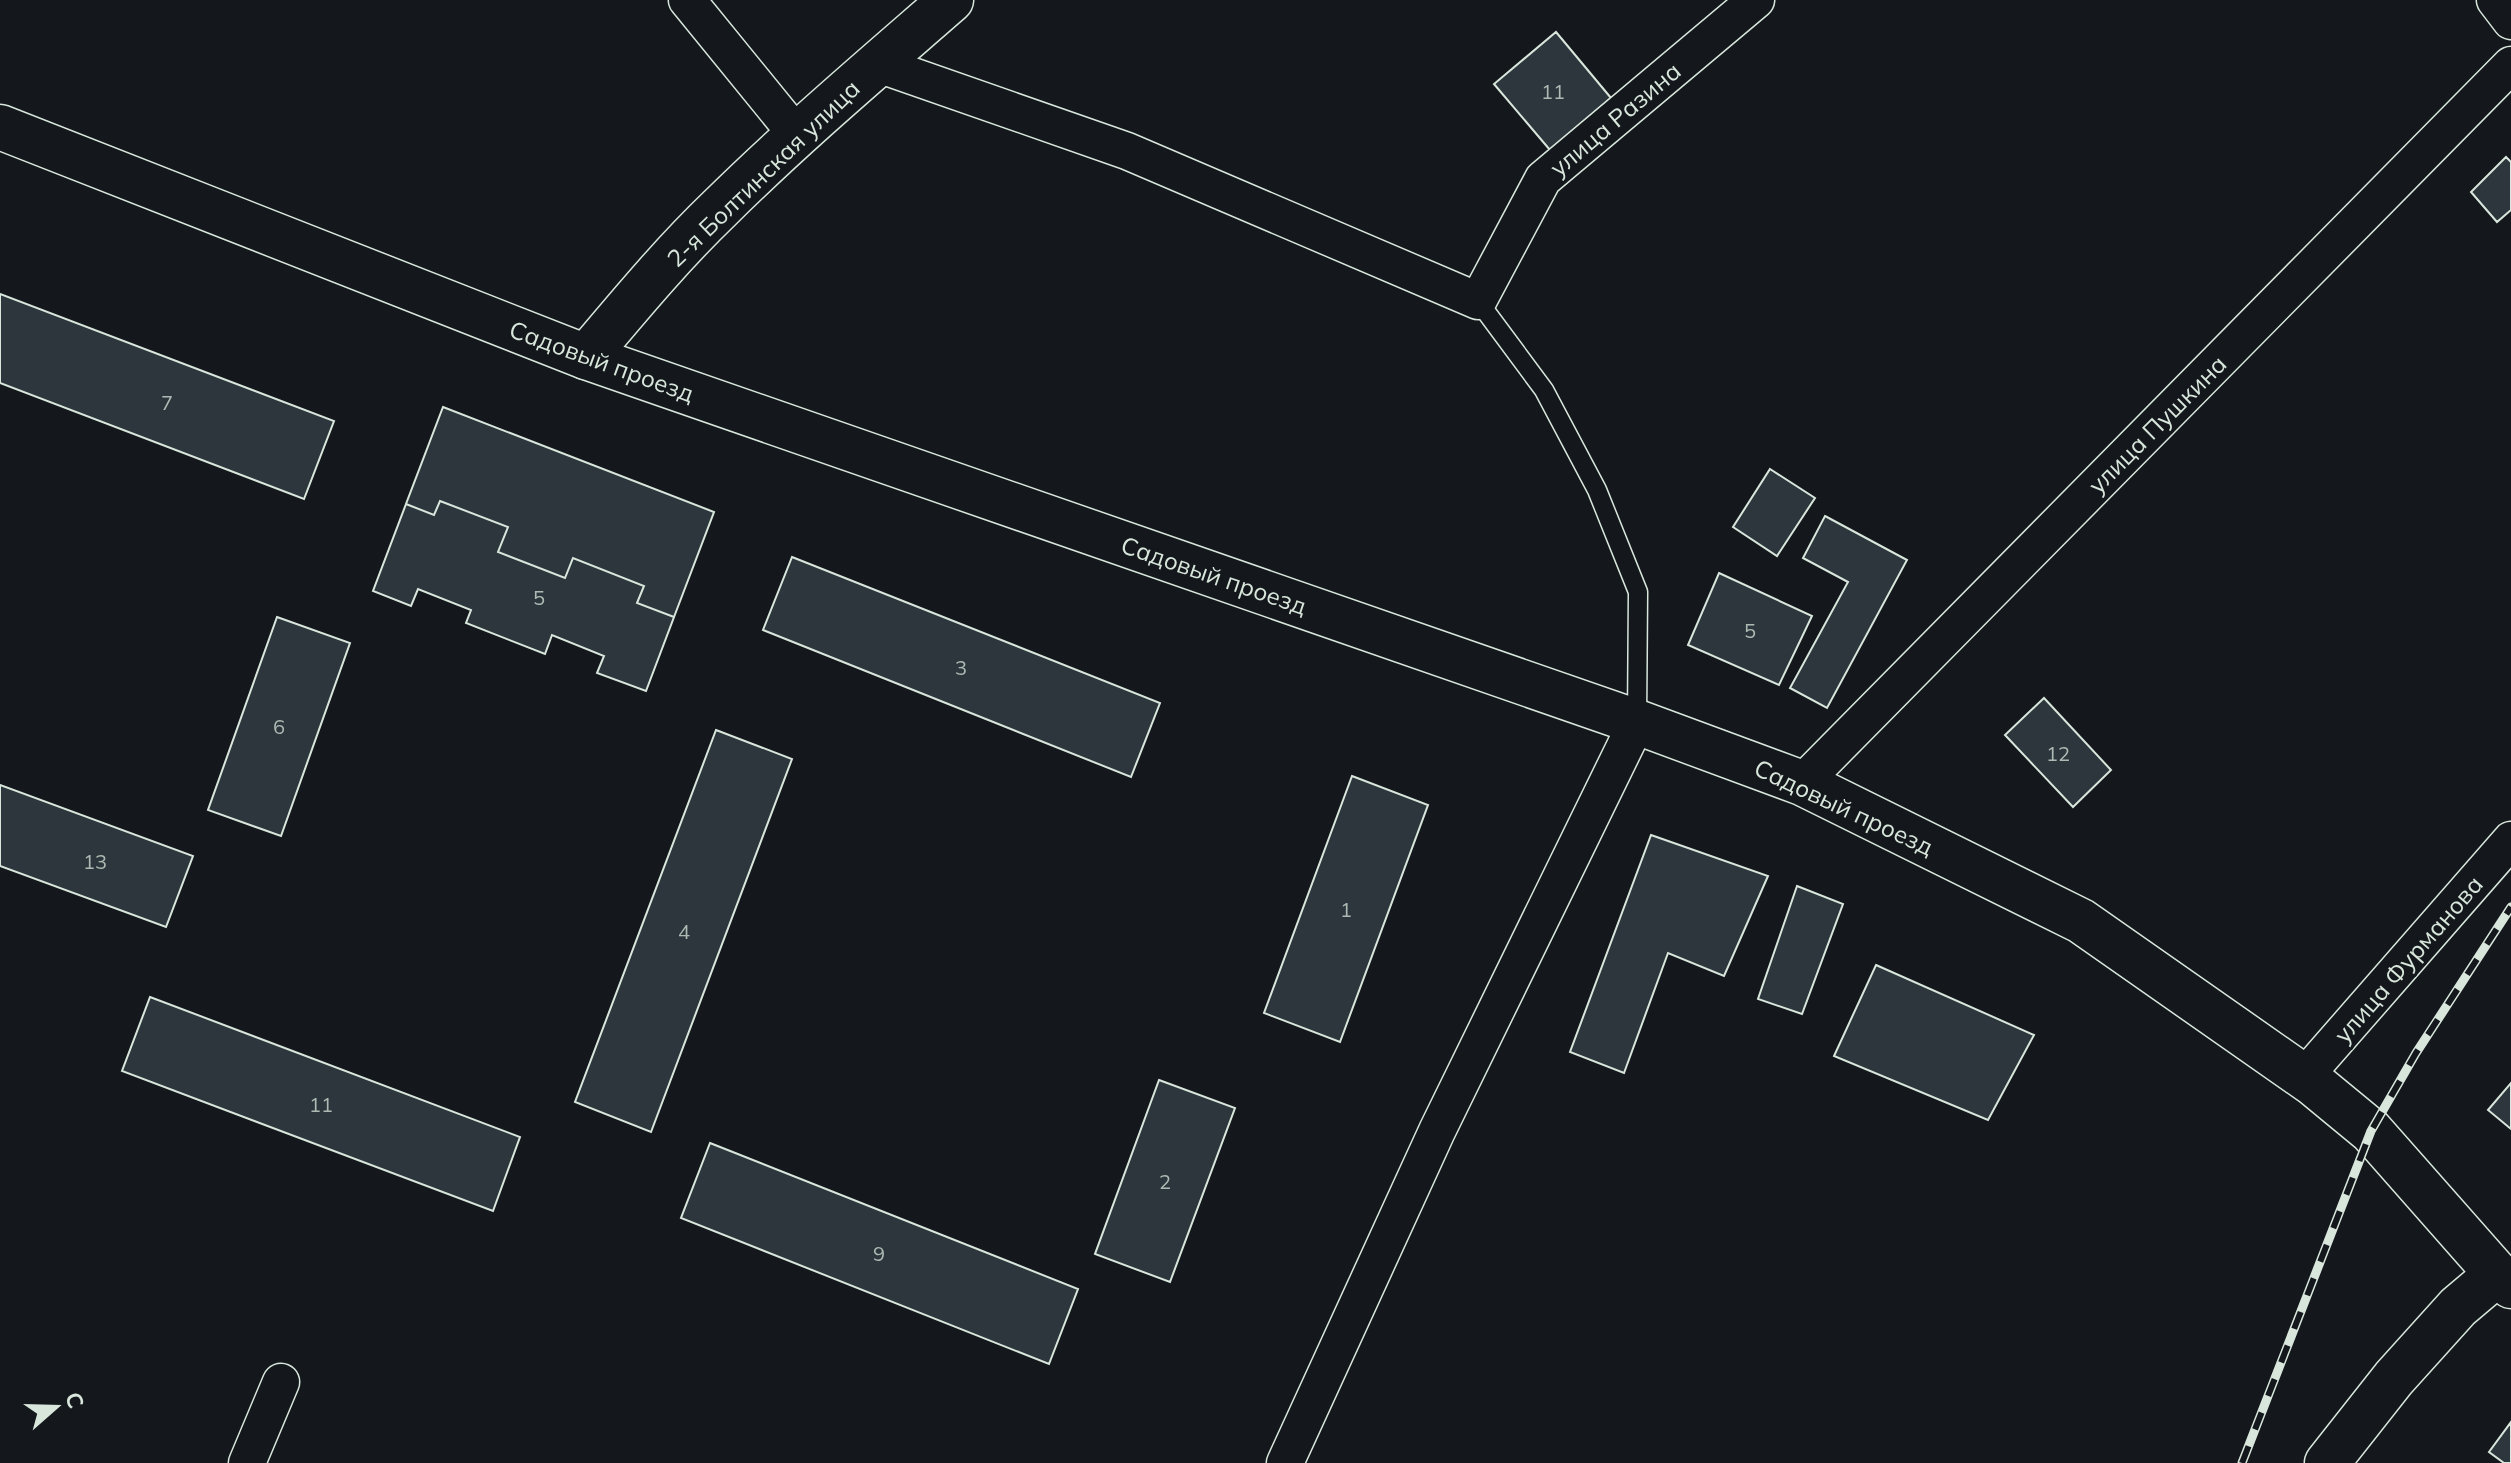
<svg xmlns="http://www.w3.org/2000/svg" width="2511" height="1463" font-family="Mulish,sans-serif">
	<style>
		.building { fill: #2c363c; stroke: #d8e6dc; stroke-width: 2 }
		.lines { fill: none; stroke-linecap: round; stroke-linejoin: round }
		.service-casing { stroke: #d8e6dc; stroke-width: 21 }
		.minor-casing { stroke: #d8e6dc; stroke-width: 39 }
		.tertiary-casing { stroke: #d8e6dc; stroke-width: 47 }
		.secondary-casing { stroke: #d8e6dc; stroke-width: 47 }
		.service { stroke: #14181c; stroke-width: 18 }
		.minor { stroke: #14181c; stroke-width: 36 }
		.tertiary { stroke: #14181c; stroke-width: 44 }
		.secondary { stroke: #14181c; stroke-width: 44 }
		.rail-casing { stroke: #d8e6dc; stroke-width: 9 }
		.rail { stroke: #14181c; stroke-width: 6; stroke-dasharray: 18; stroke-linecap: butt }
		.labels { text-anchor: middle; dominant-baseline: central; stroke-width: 6; stroke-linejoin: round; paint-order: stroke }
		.number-label { font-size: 20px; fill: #adbab4 }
		.street-label { font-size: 24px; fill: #d8e6dc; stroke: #14181c }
	</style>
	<rect width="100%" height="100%" fill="#14181c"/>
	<!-- building -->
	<path class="building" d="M 1556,32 L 1611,98 L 1550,150 L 1494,84 Z
		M 2506,157 L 2511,162 L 2511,210 L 2497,222 L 2471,192 Z
		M 0,294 L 334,421 L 304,499 L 0,383 Z
		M 443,407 L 714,512 L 674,617 L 637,603 L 644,586 L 573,558 L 565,578 L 498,552 L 508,527 L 440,501 L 434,515 L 406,504 Z
		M 1770,469 L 1815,498 L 1777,556 L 1733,527 Z
		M 440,501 L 508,527 L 498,552 L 565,578 L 573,558 L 644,586 L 637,603 L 674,617 L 646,691 L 597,673 L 604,656 L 552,635 L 545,654 L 466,623 L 471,610 L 418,589 L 411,606 L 373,591 L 406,504 L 434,515 Z
		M 1825,516 L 1907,560 L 1827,708 L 1790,688 L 1848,582 L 1803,558 Z
		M 792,557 L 1160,703 L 1131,777 L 763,630 Z
		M 1719,573 L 1812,616 L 1779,685 L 1688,645 Z
		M 277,617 L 350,643 L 281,836 L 208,810 Z
		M 2044,698 L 2111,770 L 2073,807 L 2005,735 Z
		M 716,730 L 792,759 L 651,1132 L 575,1102 Z
		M 1352,776 L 1428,805 L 1340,1042 L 1264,1013 Z
		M 0,785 L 193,856 L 166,927 L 0,866 Z
		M 1651,835 L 1768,876 L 1724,976 L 1668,953 L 1624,1073 L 1570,1052 Z
		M 1797,886 L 1843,904 L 1802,1014 L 1758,999 Z
		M 1876,965 L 2034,1035 L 1988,1120 L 1834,1056 Z
		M 150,997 L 520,1137 L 493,1211 L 122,1071 Z
		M 1159,1080 L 1235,1108 L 1170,1282 L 1095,1254 Z
		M 2511,1083 L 2511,1129 L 2488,1110 Z
		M 710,1143 L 1078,1289 L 1049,1364 L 681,1218 Z
		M 2511,1422 L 2511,1463 L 2504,1463 L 2489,1452 Z"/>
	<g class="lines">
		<defs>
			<path id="service" d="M 1478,301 L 1544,390 L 1597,490 L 1638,592 L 1637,722"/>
			<path id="minor" d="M 687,0 L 797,135
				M 2495,0 L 2511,21
				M 878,64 L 1127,151 L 1478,301 L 1543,179 L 1756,0
				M 1802,783 L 2511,65
				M 2304,1077 L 2511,840
				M 247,1463 L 281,1382
				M 1285,1463 L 1437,1131 L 1637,722"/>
			<path id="tertiary" d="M 586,357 C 629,306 672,254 720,208 C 794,135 873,68 951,0
				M 2327,1463 L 2394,1378 L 2458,1307 L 2497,1274"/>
			<path id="secondary" d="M 0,127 L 586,357 L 1637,722 L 1802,783 L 2081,921 L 2314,1084 L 2371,1131 L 2497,1274 L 2511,1286"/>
		</defs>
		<!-- service casing -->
		<use href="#service" class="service-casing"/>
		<!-- minor casing -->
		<use href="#minor" class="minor-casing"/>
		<!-- tertiary casing -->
		<use href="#tertiary" class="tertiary-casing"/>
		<!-- secondary casing -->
		<use href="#secondary" class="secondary-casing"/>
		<!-- service -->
		<use href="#service" class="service"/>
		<!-- minor -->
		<use href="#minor" class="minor"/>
		<!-- tertiary -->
		<use href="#tertiary" class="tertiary"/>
		<!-- secondary -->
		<use href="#secondary" class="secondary"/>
		<defs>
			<path id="rail" d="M 2242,1463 L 2371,1131 L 2416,1053 L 2511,907"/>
		</defs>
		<!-- rail casing -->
		<use href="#rail" class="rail-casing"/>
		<!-- rail -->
		<use href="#rail" class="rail"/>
	</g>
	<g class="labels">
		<!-- number labels -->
		<g class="number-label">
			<text x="1553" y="91">11</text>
			<text x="167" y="402">7</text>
			<text x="539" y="597">5</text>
			<text x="1750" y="630">5</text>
			<text x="961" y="667">3</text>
			<text x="279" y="726">6</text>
			<text x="2058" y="753">12</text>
			<text x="95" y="861">13</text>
			<text x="1346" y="909">1</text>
			<text x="684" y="931">4</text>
			<text x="321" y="1104">11</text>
			<text x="1165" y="1181">2</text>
			<text x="879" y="1253">9</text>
		</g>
		<!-- street labels -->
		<g class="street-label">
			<text transform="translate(1615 119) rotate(-40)">улица Разина</text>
			<text transform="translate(763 173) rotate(-44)">2-я Болтинская улица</text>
			<text transform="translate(602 361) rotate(20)">Садовый проезд</text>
			<text transform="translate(2157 424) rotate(-45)">улица Пушкина</text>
			<text transform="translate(1214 575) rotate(19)">Садовый проезд</text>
			<text transform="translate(1844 807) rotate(25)">Садовый проезд</text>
			<text transform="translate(2408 959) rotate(-49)">улица Фурманова</text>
		</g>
	</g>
	<!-- north arrow -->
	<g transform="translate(56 1407) rotate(70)" stroke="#14181c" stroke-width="6" paint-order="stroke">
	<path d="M0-6L14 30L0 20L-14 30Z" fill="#d8e6dc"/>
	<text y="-12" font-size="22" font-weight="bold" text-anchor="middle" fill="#d8e6dc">С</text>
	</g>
</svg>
